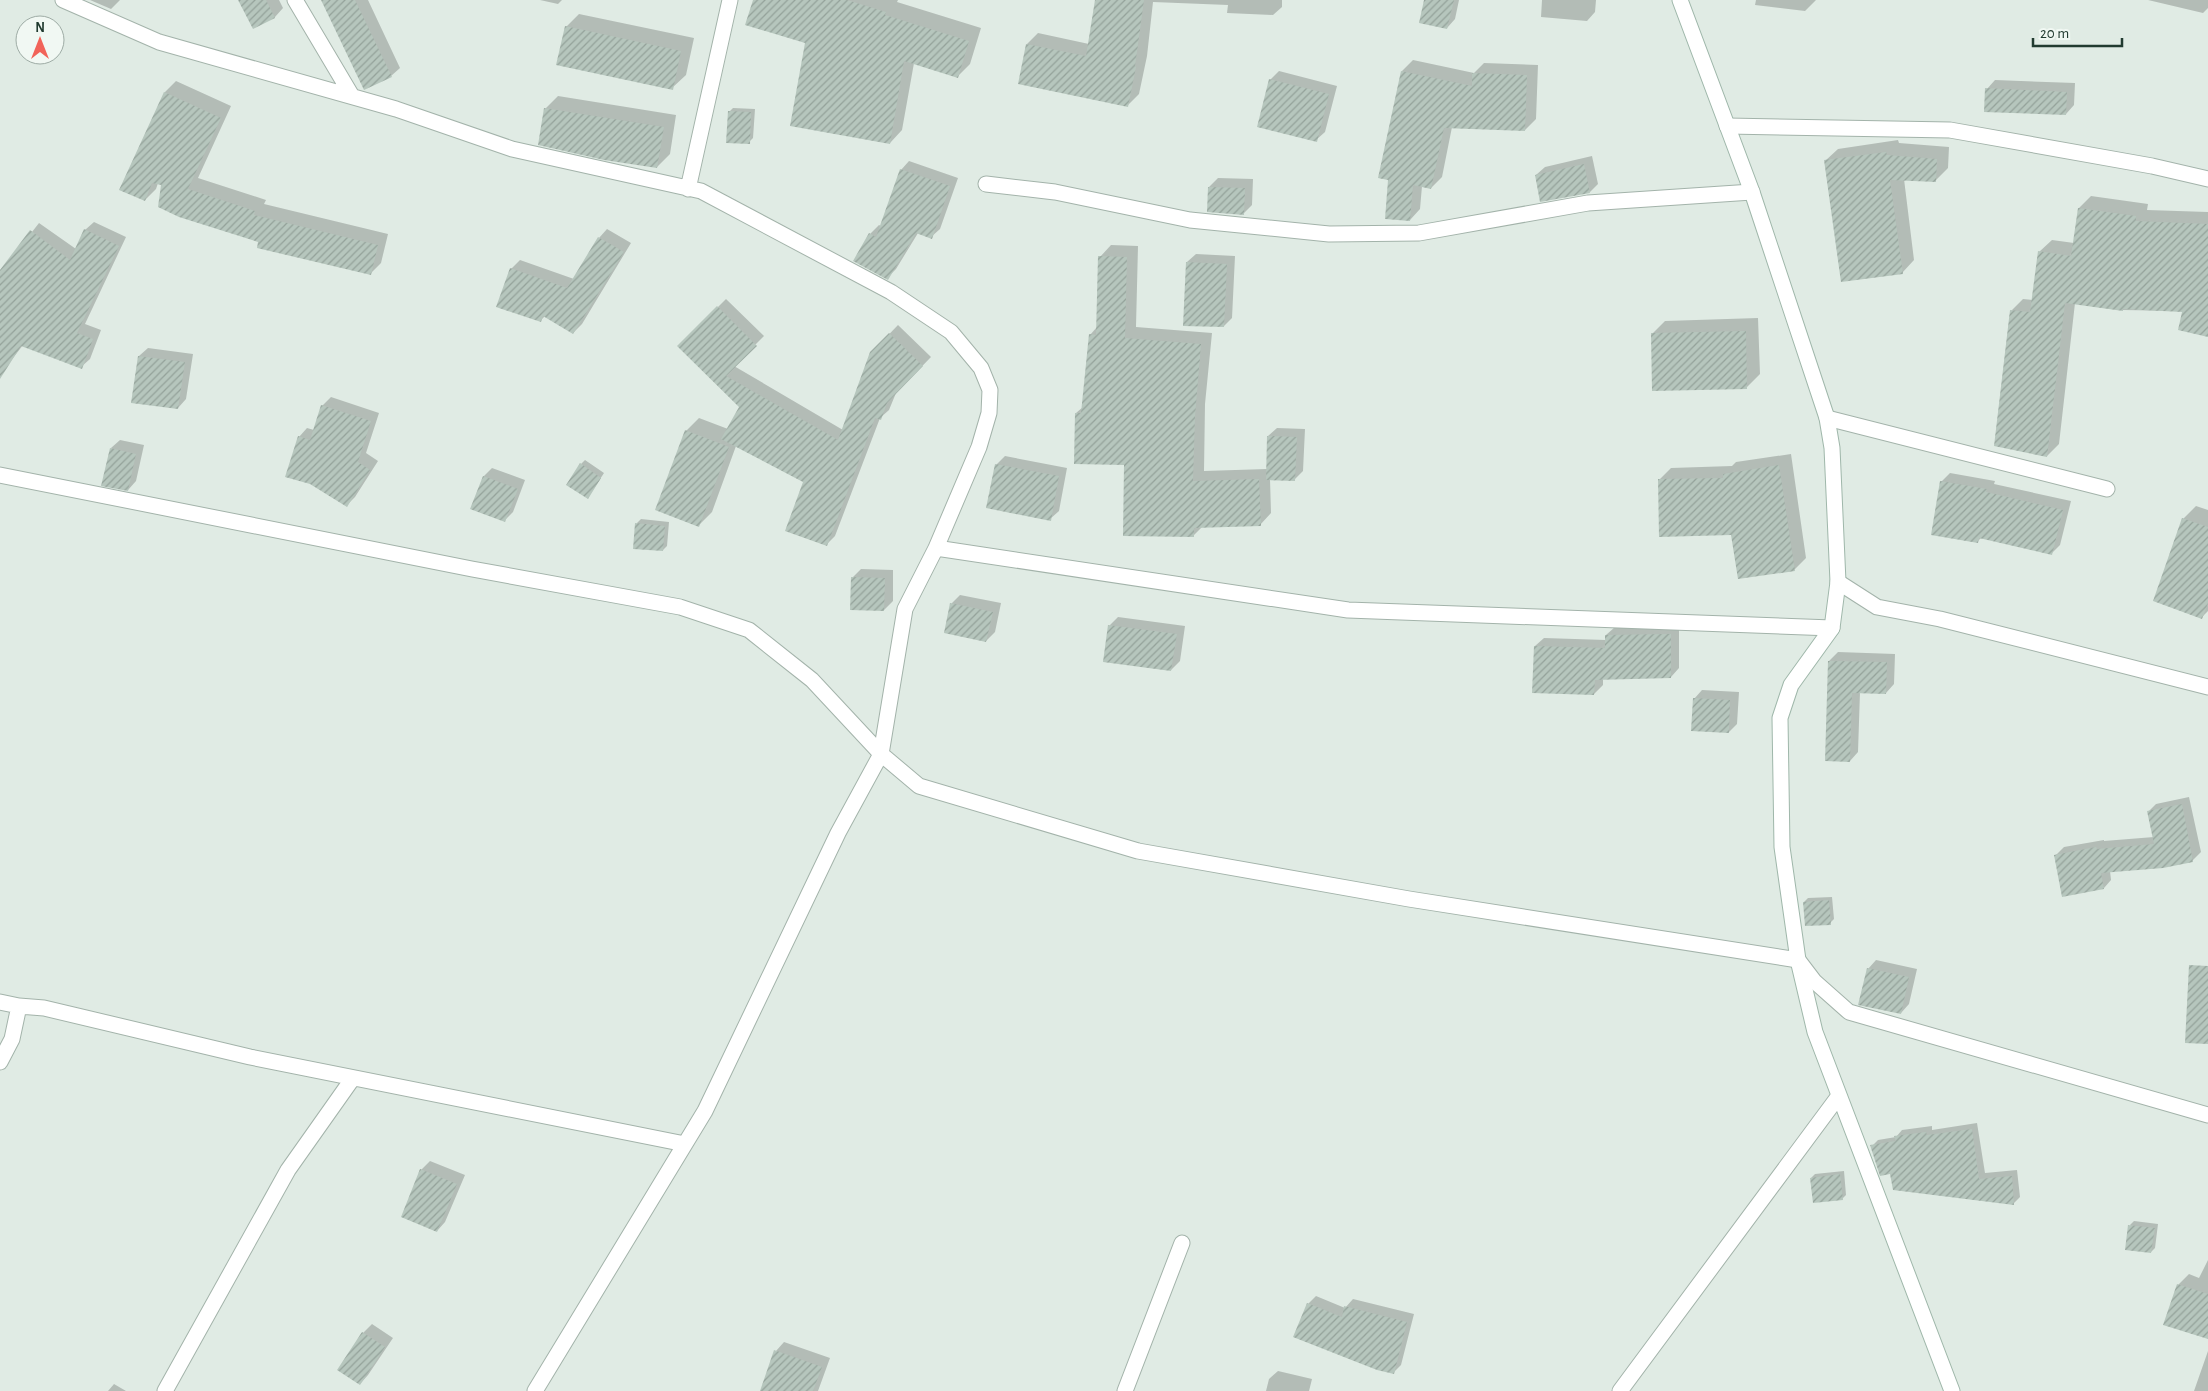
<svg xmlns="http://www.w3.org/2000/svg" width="2208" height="1391" font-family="'Alegreya Sans',sans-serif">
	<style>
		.shadow { fill: #0003 }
		.building { fill: url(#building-hatch) }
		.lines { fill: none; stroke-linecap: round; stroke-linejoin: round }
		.street-casing { stroke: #a3b3aa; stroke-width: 17 }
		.secondary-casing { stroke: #9fb7aa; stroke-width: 17 }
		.street { stroke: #fff; stroke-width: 15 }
		.secondary { stroke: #fff; stroke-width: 15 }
	</style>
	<defs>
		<pattern id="building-hatch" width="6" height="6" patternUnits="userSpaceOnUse" patternTransform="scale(1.25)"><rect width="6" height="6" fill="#b6c6bd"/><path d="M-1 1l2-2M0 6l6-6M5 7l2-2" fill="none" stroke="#94a29a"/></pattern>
	</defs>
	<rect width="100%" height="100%" fill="#e0ebe4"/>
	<!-- shadow -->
	<path class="shadow" d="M 90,0 L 120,0 L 111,9 Z
		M 239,0 L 279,0 L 283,8 L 275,17 L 254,28 Z
		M 322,0 L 368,0 L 400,68 L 391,76 Z
		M 540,0 L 562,0 L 558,4 Z
		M 754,0 L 898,0 L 897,2 L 981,28 L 970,64 L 958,76 L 914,63 L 902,130 L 890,143 L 807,42 Z
		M 1096,0 L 1282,0 L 1282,7 L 1273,15 L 1227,13 L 1228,5 L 1153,2 L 1147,56 L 1139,94 L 1128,105 L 1027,44 L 1038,33 L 1089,44 Z
		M 1426,0 L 1459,0 L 1455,19 L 1447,28 Z
		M 1542,0 L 1596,0 L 1595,12 L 1587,21 L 1541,17 Z
		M 1756,0 L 1816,0 L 1805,11 L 1755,5 Z
		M 2148,0 L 2208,0 L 2208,8 L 2203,13 Z
		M 579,14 L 694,38 L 686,75 L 672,88 L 566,27 Z
		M 1413,60 L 1474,73 L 1484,63 L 1538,65 L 1536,119 L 1525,130 L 1452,127 L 1442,177 L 1431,188 L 1422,186 L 1420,209 L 1410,220 L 1402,71 Z
		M 1279,71 L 1337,86 L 1325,132 L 1316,140 L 1259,126 L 1271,79 Z
		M 1995,80 L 2075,83 L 2074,105 L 2066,114 L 1987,89 Z
		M 176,81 L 231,106 L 198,178 L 266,200 L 264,204 L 388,234 L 381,263 L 370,274 L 260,241 L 162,184 L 158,183 L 156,189 L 145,200 L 120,189 L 165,92 Z
		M 558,96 L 676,115 L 670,154 L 657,167 L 545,109 Z
		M 733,108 L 755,109 L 753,138 L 749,142 L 729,112 Z
		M 1898,140 L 1899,143 L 1949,147 L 1948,168 L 1935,181 L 1904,179 L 1914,260 L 1902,273 L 1825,161 L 1838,149 Z
		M 1592,156 L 1598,184 L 1590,192 L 1536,175 L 1545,167 Z
		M 909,161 L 958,178 L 940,229 L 931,237 L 918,233 L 896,269 L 887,278 L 870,234 L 879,225 L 881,226 L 901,170 Z
		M 1218,178 L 1253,179 L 1252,205 L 1243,214 L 1209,187 Z
		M 2091,196 L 2148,204 L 2147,210 L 2208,212 L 2208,335 L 2184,311 L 2122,310 L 2075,303 L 2059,444 L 2047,456 L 2011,311 L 2023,299 L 2033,300 L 2039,252 L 2052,240 L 2074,243 L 2079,208 Z
		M 94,222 L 126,237 L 85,324 L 101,330 L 90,359 L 81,367 L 23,345 L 10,362 L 0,356 L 0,273 L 39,223 L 76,249 L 85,230 Z
		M 607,229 L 631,243 L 582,324 L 573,333 L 545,316 L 540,321 L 511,269 L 520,260 L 574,279 L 599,238 Z
		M 1111,245 L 1138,246 L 1136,327 L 1212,333 L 1205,404 L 1204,471 L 1267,469 L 1268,436 L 1277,428 L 1305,429 L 1303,471 L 1295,479 L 1270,479 L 1271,513 L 1260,525 L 1203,526 L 1193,536 L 1076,413 L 1083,407 L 1090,335 L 1097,327 L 1100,257 Z
		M 1196,254 L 1235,256 L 1232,318 L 1224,326 L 1187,262 Z
		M 726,299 L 764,336 L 734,366 L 843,430 L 871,353 L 898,325 L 931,357 L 896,393 L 889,410 L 880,418 L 835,536 L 826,545 L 804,482 L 736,446 L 712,512 L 699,525 L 686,431 L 699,418 L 728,429 L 740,407 L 679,346 Z
		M 1758,318 L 1760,374 L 1747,387 L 1652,334 L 1665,321 Z
		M 148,348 L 193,354 L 186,399 L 178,408 L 139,356 Z
		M 331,397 L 379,413 L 366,453 L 378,461 L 355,497 L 347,505 L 299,437 L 307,428 L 314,430 L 322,406 Z
		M 120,440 L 144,445 L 136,481 L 128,490 L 111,448 Z
		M 1791,454 L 1806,558 L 1794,570 L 1733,534 L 1659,480 L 1671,468 L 1732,466 L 1736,462 Z
		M 1005,456 L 1067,468 L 1059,511 L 1050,519 L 996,465 Z
		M 585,460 L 604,473 L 591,493 L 581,464 Z
		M 492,468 L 525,480 L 513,512 L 504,521 L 484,476 Z
		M 1950,473 L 1995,481 L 1994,484 L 2071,501 L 2060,545 L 2052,553 L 1982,537 L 1978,541 L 1941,482 Z
		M 2196,506 L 2208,510 L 2208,611 L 2202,617 L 2183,519 Z
		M 641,519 L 669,522 L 667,546 L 663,550 L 634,548 L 637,523 Z
		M 861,569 L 893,570 L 893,601 L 884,610 L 852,578 Z
		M 960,595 L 1001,603 L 995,632 L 986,641 L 951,604 Z
		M 1118,617 L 1185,626 L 1180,661 L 1171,670 L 1109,626 Z
		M 1679,626 L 1679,668 L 1671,677 L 1603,679 L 1603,685 L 1594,694 L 1535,646 L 1544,638 L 1606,640 L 1606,635 L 1615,627 Z
		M 1838,652 L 1895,654 L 1894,684 L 1886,693 L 1860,692 L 1858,752 L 1850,761 L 1829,661 Z
		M 1702,690 L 1739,692 L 1737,724 L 1729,732 L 1694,699 Z
		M 2189,797 L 2201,852 L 2193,860 L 2162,867 L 2110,871 L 2111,880 L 2104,888 L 2056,855 L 2064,847 L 2104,840 L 2104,841 L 2154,837 L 2148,812 L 2156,804 Z
		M 1832,897 L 1834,919 L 1830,923 L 1804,902 L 1808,898 Z
		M 1876,960 L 1917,969 L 1909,1004 L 1901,1013 L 1868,969 Z
		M 1977,1123 L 1985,1173 L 2017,1170 L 2020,1197 L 2014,1203 L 1894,1188 L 1891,1173 L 1872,1146 L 1878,1140 L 1896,1137 L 1902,1130 L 1932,1126 L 1932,1130 Z
		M 430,1161 L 465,1175 L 445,1222 L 437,1231 L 421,1170 Z
		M 1844,1171 L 1846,1195 L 1842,1199 L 1811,1178 L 1815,1174 Z
		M 2134,1221 L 2158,1224 L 2155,1248 L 2151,1252 L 2130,1225 Z
		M 2208,1260 L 2208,1338 L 2178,1285 L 2189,1274 L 2199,1278 Z
		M 1316,1296 L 1345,1308 L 1353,1299 L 1414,1314 L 1401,1365 L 1393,1373 L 1308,1304 Z
		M 372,1324 L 393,1338 L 368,1375 L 360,1384 L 363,1333 Z
		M 784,1342 L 830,1358 L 818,1391 L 761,1391 L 776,1351 Z
		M 2208,1351 L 2208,1391 L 2194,1391 Z
		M 1278,1371 L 1312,1379 L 1309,1391 L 1266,1391 L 1269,1379 Z
		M 114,1384 L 126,1391 L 108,1391 Z"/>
	<!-- building -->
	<path class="building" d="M 238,0 L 266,0 L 275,18 L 253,29 Z
		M 321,0 L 355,0 L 392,77 L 364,90 Z
		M 753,0 L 847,0 L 886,12 L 885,15 L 969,41 L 958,78 L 904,61 L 890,144 L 790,126 L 805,43 L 745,25 Z
		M 1095,0 L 1144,0 L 1135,66 L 1136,67 L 1128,107 L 1018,84 L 1026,44 L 1086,56 Z
		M 1424,0 L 1454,0 L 1447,29 L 1419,23 Z
		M 565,26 L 681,51 L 673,90 L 556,65 Z
		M 1401,71 L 1472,86 L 1472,73 L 1527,75 L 1525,131 L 1444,128 L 1431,189 L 1413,185 L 1410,221 L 1385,219 L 1388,180 L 1378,178 Z
		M 1269,79 L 1329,94 L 1317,142 L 1257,127 Z
		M 1985,88 L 2067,92 L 2066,115 L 1984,112 Z
		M 164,92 L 221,118 L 188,189 L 255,211 L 254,215 L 378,245 L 371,275 L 257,248 L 258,242 L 179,217 L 158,207 L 161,185 L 152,183 L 145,201 L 119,190 Z
		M 544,108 L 664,127 L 657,168 L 604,160 L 538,145 Z
		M 728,111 L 751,112 L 750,144 L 726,143 Z
		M 1886,152 L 1887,155 L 1937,159 L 1936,182 L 1890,180 L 1903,274 L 1841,282 L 1824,160 Z
		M 1584,164 L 1590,193 L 1540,202 L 1535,175 Z
		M 900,169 L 950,186 L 932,239 L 916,233 L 888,280 L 853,261 L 869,233 L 876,237 Z
		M 1208,187 L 1245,188 L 1244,215 L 1207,212 Z
		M 2078,208 L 2136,216 L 2136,221 L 2208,224 L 2208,337 L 2178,330 L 2182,312 L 2123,309 L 2123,311 L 2065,303 L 2047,457 L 1994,446 L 2010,310 L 2030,312 L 2038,251 L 2071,256 Z
		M 84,229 L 119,246 L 77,333 L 93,339 L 82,369 L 21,346 L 0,379 L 0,270 L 30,230 L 70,260 Z
		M 598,237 L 624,252 L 573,334 L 543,316 L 541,322 L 496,307 L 510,268 L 567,288 Z
		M 1098,256 L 1127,257 L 1125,338 L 1201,344 L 1195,416 L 1193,481 L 1259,479 L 1261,526 L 1194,528 L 1194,537 L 1123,536 L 1124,465 L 1074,464 L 1075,413 L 1081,413 L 1089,334 L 1096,335 Z
		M 1186,262 L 1227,264 L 1224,327 L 1183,326 Z
		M 717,306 L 757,346 L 726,376 L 838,440 L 870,352 L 889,333 L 923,366 L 887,403 L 881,420 L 875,418 L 827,546 L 785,531 L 803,482 L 721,439 L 739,407 L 677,346 Z
		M 1746,331 L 1747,389 L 1652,391 L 1651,333 Z
		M 138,356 L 185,362 L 178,409 L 131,403 Z
		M 321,405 L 371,421 L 358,462 L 370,470 L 347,507 L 310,484 L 285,477 L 298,436 L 310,440 Z
		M 685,430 L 729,447 L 699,527 L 655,510 Z
		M 1267,436 L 1297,437 L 1295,481 L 1266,480 Z
		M 110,448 L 136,454 L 128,491 L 101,486 Z
		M 580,463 L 601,478 L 588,499 L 566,485 Z
		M 995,464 L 1059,476 L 1051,521 L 986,508 Z
		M 1779,465 L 1795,571 L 1738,579 L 1731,535 L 1659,537 L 1658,479 L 1723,478 L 1723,474 Z
		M 483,476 L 518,489 L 505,522 L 470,509 Z
		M 1940,481 L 1987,489 L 1986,492 L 2063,510 L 2052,555 L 1979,538 L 1978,543 L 1931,535 Z
		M 2182,518 L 2208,527 L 2208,603 L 2202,619 L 2153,601 Z
		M 635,523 L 665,526 L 663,551 L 633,549 Z
		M 851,577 L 885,578 L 884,611 L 850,610 Z
		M 950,603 L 993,612 L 986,642 L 944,633 Z
		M 1108,625 L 1177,634 L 1171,671 L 1103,662 Z
		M 1671,634 L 1671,678 L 1595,680 L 1594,695 L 1532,693 L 1534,646 L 1605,648 L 1605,635 Z
		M 1828,661 L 1887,662 L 1886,694 L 1852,693 L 1850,762 L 1825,761 Z
		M 1693,698 L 1730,700 L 1729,733 L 1691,731 Z
		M 2182,804 L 2193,862 L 2163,868 L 2101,873 L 2104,889 L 2062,897 L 2054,855 L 2096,847 L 2097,849 L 2154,844 L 2147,811 Z
		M 1829,900 L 1831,925 L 1805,926 L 1803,902 Z
		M 2189,965 L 2208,966 L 2208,1044 L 2185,1043 Z
		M 1867,968 L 1909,977 L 1901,1014 L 1858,1005 Z
		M 1972,1129 L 1979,1179 L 2012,1176 L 2014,1205 L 1893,1190 L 1890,1174 L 1880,1176 L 1870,1145 L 1896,1141 L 1894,1136 L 1926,1132 L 1927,1135 Z
		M 420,1169 L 457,1184 L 437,1232 L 401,1217 Z
		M 1840,1174 L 1843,1200 L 1813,1203 L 1810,1178 Z
		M 2128,1225 L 2155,1228 L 2151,1253 L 2125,1250 Z
		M 2177,1284 L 2208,1294 L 2208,1339 L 2163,1325 Z
		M 1307,1303 L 1342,1317 L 1344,1306 L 1407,1322 L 1394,1374 L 1377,1370 L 1293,1337 Z
		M 362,1332 L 385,1347 L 360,1385 L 337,1370 Z
		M 774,1350 L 822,1367 L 813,1391 L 760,1391 Z"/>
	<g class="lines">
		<defs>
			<path id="street" d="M 63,0 L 159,42 L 396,109 L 512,149 L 701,191 L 891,292 L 951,332 L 981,368 L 990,390 L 989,413 L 979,447 L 936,548 L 905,609 L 881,754 L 838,833 L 705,1111 L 535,1391
				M 295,0 L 352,96
				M 1727,126 L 1950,130 L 2152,166 L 2208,179
				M 986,184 L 1055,192 L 1190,220 L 1329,234 L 1419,233 L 1588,203 L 1752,192
				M 688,189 L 730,0
				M 1827,418 L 2107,489
				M 0,475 L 472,569 L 680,607 L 749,630 L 812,680 L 881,754 L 919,786 L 1138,851 L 1409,899 L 1798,960 L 1814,981 L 1849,1012 L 2208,1115
				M 936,548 L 1348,610 L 1832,628
				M 1838,582 L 1877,607 L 1940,619 L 2208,687
				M 0,1002 L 19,1006 L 12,1039 L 0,1062
				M 19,1006 L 44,1008 L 250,1057 L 685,1144
				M 165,1391 L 288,1170 L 353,1078
				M 1125,1391 L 1182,1243
				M 1620,1391 L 1838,1097"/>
			<path id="secondary" d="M 1680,0 L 1752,192 L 1827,418 L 1832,448 L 1838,582 L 1832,628 L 1791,685 L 1780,718 L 1782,847 L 1798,960 L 1815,1032 L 1952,1391"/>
		</defs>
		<!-- street casing -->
		<use href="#street" class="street-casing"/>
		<!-- secondary casing -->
		<use href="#secondary" class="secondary-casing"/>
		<!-- street -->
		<use href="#street" class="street"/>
		<!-- secondary -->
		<use href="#secondary" class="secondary"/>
	</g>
	<!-- north arrow -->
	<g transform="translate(40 40)"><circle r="24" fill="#f1f8f3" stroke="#9eaca5"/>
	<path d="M0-4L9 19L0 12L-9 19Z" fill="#f16359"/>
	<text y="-8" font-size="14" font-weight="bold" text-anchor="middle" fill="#213b30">N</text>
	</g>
	<!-- scale -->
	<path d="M2033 38v8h89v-8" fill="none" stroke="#213b30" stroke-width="2.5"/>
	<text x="2040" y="38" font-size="15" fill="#213b30" stroke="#f1f8f3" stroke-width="4" paint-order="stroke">20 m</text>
</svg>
